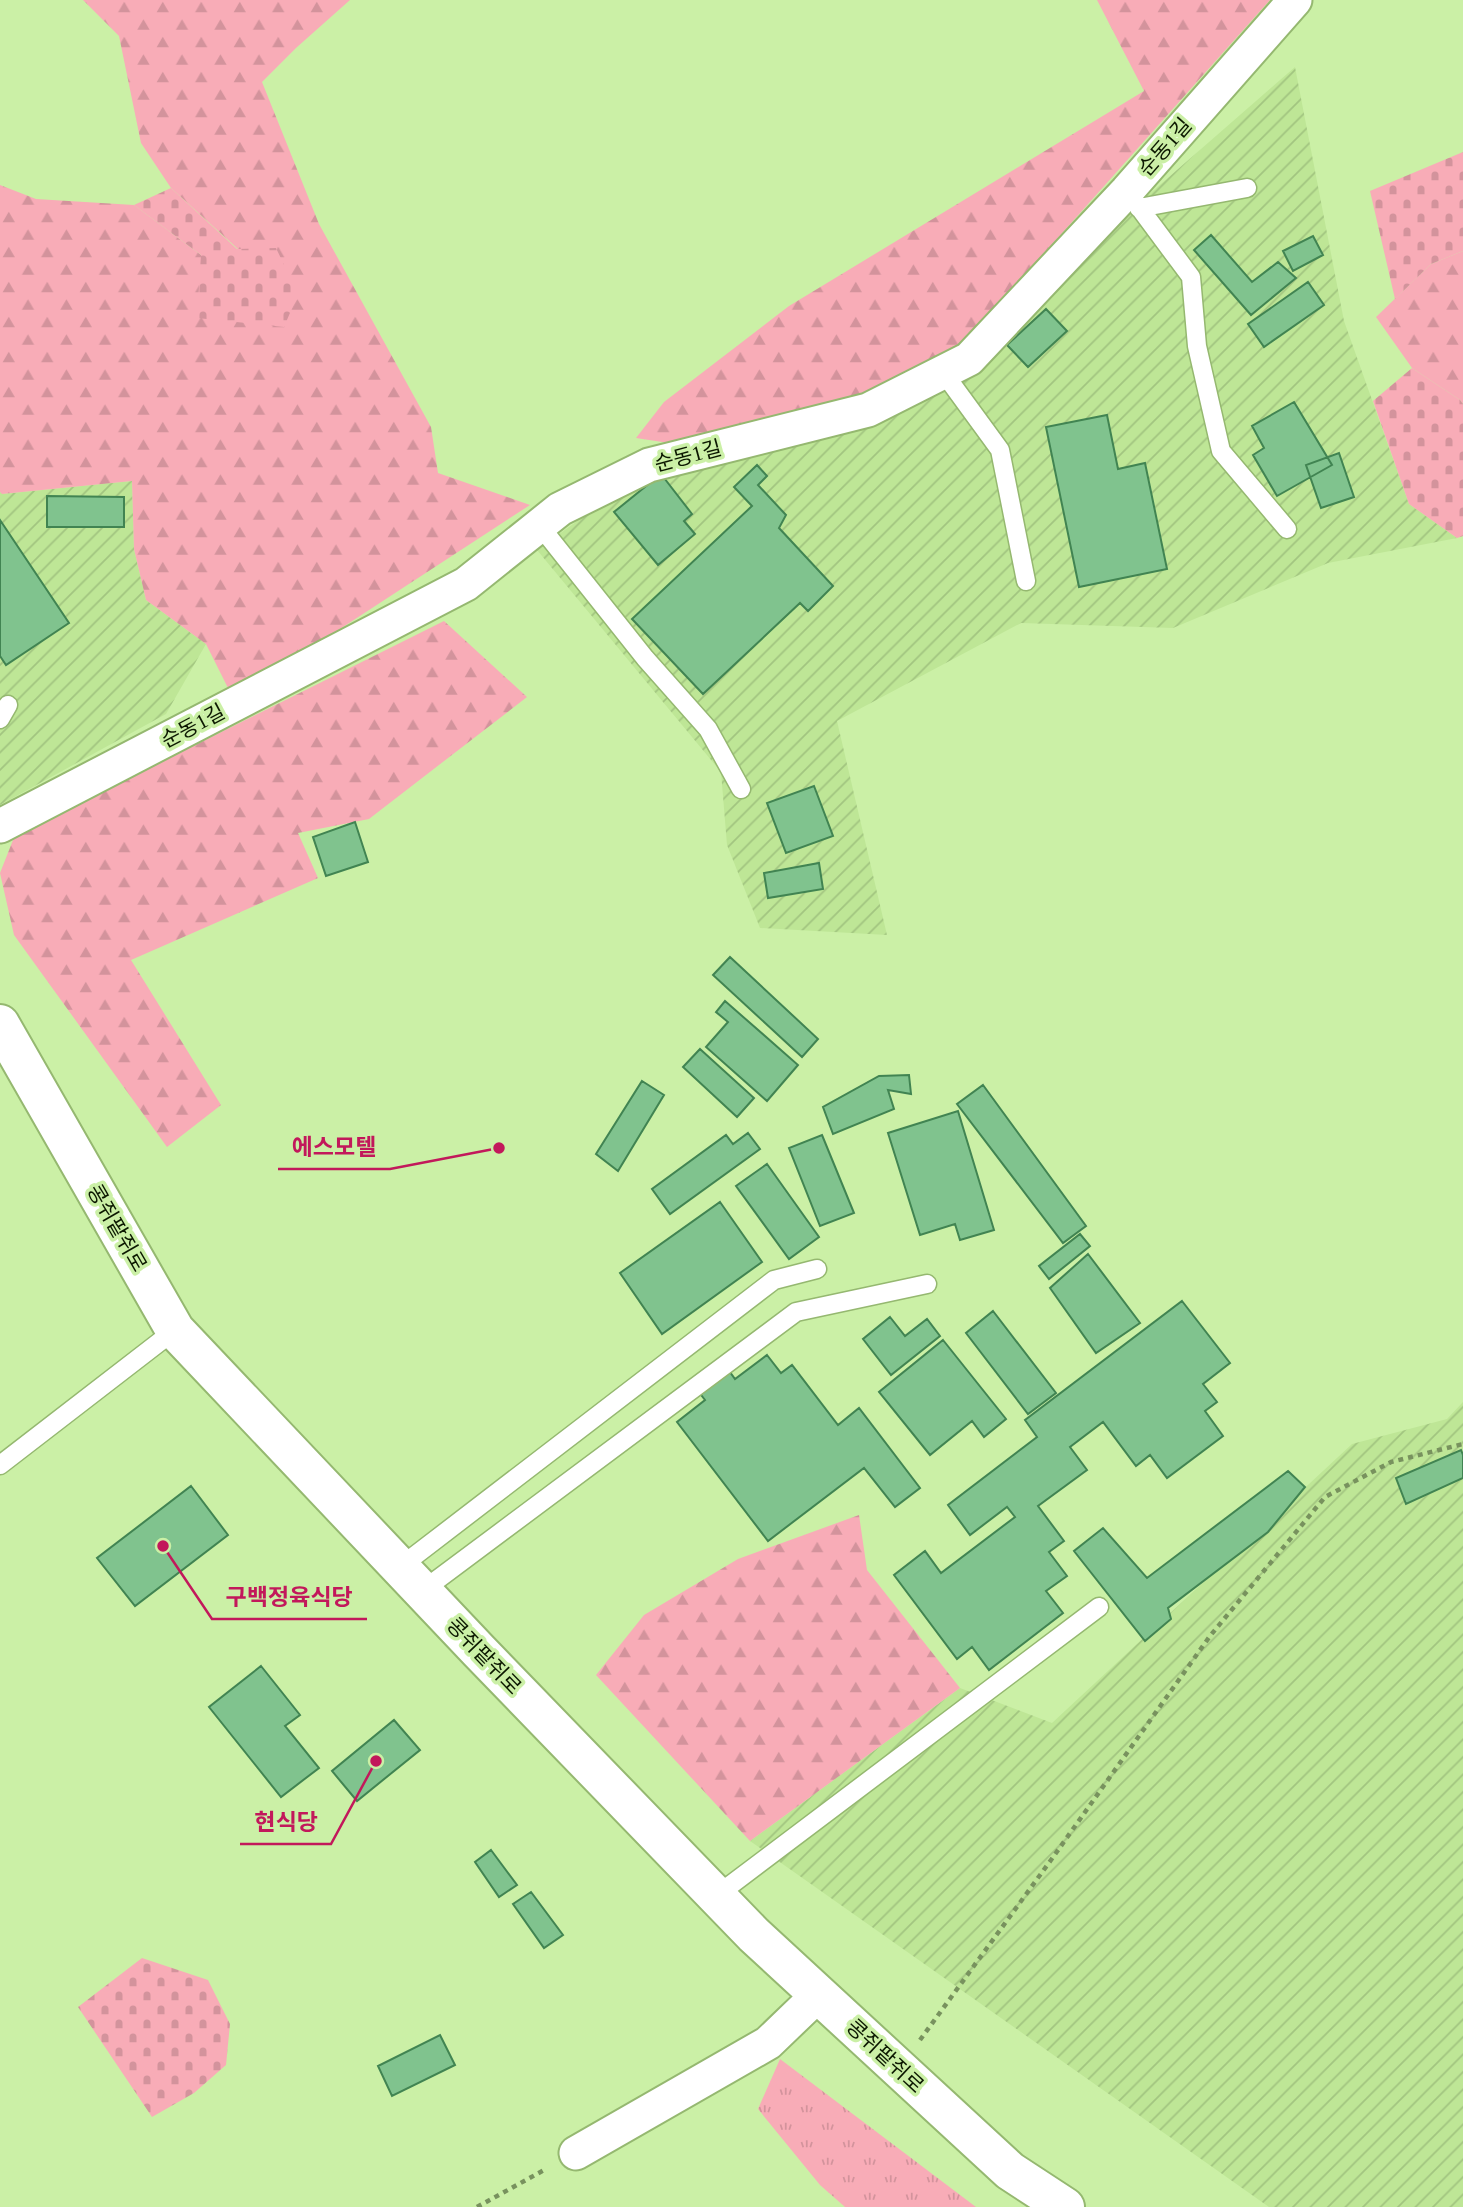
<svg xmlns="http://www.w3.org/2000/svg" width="1463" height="2207" font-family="'Times New Roman','Noto Sans KR',serif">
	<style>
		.industrial { fill: url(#industrial-furrows) }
		.grass { fill: url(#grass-tufts) }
		.forest { fill: url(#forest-firs) }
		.cemetery { fill: url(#cemetery-stones) }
		.building { fill: #80c38e; stroke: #418452; stroke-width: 2 }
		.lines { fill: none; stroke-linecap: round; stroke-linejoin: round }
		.lane-casing { stroke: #95b870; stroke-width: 21 }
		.street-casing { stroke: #95b870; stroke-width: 37 }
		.secondary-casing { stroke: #95b870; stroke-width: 42 }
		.path { stroke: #78925e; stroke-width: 4.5; stroke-dasharray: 5 5; stroke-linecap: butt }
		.lane { stroke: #fff; stroke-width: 18 }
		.street { stroke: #fff; stroke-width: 33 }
		.secondary { stroke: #fff; stroke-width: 38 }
		.labels { text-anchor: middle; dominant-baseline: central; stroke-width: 7; stroke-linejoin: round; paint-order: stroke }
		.street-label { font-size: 21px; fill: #0c1800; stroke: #cbf0a6 }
		.leader { fill: none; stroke: #c2185b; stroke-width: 2.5 }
		.callout-dot { fill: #c2185b; stroke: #cbf0a6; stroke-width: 2.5 }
		.callout-label { font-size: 23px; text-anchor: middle; font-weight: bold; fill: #c2185b; stroke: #cbf0a6; stroke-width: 7; stroke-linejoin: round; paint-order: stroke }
	</style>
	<defs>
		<pattern id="industrial-furrows" width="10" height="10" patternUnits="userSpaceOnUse" patternTransform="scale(1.75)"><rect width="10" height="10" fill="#bee696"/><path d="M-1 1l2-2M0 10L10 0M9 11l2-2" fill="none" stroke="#a2c580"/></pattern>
		<pattern id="grass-tufts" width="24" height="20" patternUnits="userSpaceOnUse" patternTransform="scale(1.75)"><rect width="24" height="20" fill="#f8acb7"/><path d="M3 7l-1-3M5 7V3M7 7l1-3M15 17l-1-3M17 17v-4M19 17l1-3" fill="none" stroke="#d3939c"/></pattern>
		<pattern id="forest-firs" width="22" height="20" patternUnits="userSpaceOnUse" patternTransform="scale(1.75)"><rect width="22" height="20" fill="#f8acb7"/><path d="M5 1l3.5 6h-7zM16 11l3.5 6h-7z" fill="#d3939c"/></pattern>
		<pattern id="cemetery-stones" width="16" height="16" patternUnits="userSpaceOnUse" patternTransform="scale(1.75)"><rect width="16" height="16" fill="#f8acb7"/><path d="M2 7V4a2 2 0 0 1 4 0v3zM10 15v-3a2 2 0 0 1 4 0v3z" fill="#d3939c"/></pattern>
	</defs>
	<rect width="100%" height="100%" fill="#cbf0a6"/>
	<!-- industrial -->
	<path class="industrial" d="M 1295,67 L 1344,321 L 1409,504 L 1457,538 L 1328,563 L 1173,628 L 1021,623 L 837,721 L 887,935 L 760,928 L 727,845 L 721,772 L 537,550 L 623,488 L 797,440 L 935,395 L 1122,218 Z
		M 132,481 L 134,549 L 146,600 L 206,644 L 166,714 L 0,805 L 0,492 L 3,494 Z
		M 1463,1402 L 1463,2207 L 1269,2207 L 750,1841 L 960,1688 L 1052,1723 L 1352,1444 L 1447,1419 Z"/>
	<!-- grass -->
	<path class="grass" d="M 780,2059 L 976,2207 L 845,2207 L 820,2185 L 758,2109 Z"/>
	<!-- forest -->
	<path class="forest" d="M 83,0 L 350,0 L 296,48 L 262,82 L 319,224 L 431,427 L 438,473 L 530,505 L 320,642 L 229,690 L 206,644 L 146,600 L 134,549 L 132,481 L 2,494 L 0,492 L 0,185 L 36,199 L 134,205 L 201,255 L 238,249 L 171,188 L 141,143 L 119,36 Z
		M 1097,0 L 1270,0 L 957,351 L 863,402 L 682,445 L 636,438 L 664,402 L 789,306 L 1144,91 Z
		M 1463,251 L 1463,404 L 1460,400 L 1412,368 L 1376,317 L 1431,264 Z
		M 444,621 L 527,697 L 369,819 L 298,833 L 318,878 L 131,960 L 221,1105 L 167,1147 L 14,935 L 0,873 L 15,835 Z
		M 859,1515 L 867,1570 L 960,1688 L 750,1841 L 596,1675 L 644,1615 L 738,1559 Z"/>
	<!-- cemetery -->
	<path class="cemetery" d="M 1463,152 L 1463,251 L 1431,264 L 1395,299 L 1370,191 Z
		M 171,188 L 237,249 L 276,248 L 298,294 L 284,327 L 197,318 L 201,255 L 134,205 Z
		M 1412,368 L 1460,400 L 1463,404 L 1463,536 L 1457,538 L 1409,504 L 1373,401 Z
		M 142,1958 L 208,1980 L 230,2024 L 226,2065 L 194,2093 L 152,2117 L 78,2007 Z"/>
	<!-- building -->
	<path class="building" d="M 1211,235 L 1252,282 L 1278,262 L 1296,278 L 1251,315 L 1194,250 Z
		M 1313,236 L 1323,255 L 1293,271 L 1283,251 Z
		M 1308,282 L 1324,305 L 1264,347 L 1248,324 Z
		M 1046,309 L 1067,331 L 1028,367 L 1007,345 Z
		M 1294,402 L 1332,465 L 1277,496 L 1253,455 L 1264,448 L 1252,426 Z
		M 1107,415 L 1118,469 L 1145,463 L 1167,569 L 1079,587 L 1046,427 Z
		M 1339,453 L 1354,497 L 1321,508 L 1306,465 Z
		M 757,465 L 767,476 L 758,485 L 786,515 L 779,528 L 833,586 L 808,611 L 800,603 L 703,694 L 632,619 L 752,506 L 734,487 Z
		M 661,474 L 692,514 L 684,521 L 695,534 L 658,565 L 614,512 Z
		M 47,496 L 124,497 L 124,527 L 47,527 Z
		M 0,520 L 69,623 L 6,665 L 0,656 Z
		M 814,786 L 833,836 L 786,853 L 767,803 Z
		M 355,822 L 368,862 L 326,876 L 313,837 Z
		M 819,863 L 823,889 L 768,898 L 764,873 Z
		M 730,957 L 818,1039 L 802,1057 L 713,975 Z
		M 725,1001 L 798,1065 L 767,1101 L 706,1047 L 728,1022 L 716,1012 Z
		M 700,1049 L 754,1098 L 737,1117 L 683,1067 Z
		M 909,1075 L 911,1094 L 888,1090 L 894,1109 L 833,1134 L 823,1107 L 879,1076 Z
		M 642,1081 L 664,1095 L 618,1171 L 596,1154 Z
		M 983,1085 L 1086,1226 L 1063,1243 L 957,1104 Z
		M 958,1111 L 994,1230 L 960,1240 L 955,1224 L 920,1235 L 888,1133 Z
		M 748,1133 L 760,1149 L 670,1214 L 652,1189 L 726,1135 L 733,1144 Z
		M 822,1135 L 854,1213 L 820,1226 L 789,1148 Z
		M 767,1164 L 819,1237 L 789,1259 L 736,1186 Z
		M 720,1202 L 762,1262 L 662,1334 L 620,1273 Z
		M 1080,1234 L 1090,1246 L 1049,1279 L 1039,1266 Z
		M 1088,1254 L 1140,1323 L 1096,1353 L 1050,1288 Z
		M 1182,1301 L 1230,1363 L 1203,1384 L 1217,1402 L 1205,1411 L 1223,1436 L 1167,1478 L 1150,1455 L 1136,1466 L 1103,1422 L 1070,1447 L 1087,1470 L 1038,1506 L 1064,1541 L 1049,1552 L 1067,1576 L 1046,1591 L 1063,1613 L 989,1670 L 972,1647 L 957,1659 L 894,1575 L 925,1551 L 941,1573 L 1015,1517 L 1007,1507 L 970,1535 L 948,1505 L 1037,1437 L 1025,1420 Z
		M 993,1311 L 1056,1393 L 1028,1414 L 966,1333 Z
		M 890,1317 L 905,1336 L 927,1319 L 940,1336 L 891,1375 L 863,1339 Z
		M 943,1340 L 1006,1419 L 984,1437 L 972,1421 L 930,1455 L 879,1392 Z
		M 767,1355 L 781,1373 L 792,1365 L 838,1425 L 859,1408 L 920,1488 L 895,1507 L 864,1468 L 768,1541 L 677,1422 L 705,1400 L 698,1391 L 727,1368 L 735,1379 Z
		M 1461,1450 L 1463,1455 L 1463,1478 L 1406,1504 L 1396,1478 Z
		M 1288,1471 L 1305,1487 L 1268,1532 L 1168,1608 L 1171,1619 L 1145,1641 L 1074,1551 L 1103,1528 L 1147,1578 Z
		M 191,1486 L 228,1535 L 135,1606 L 97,1558 Z
		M 261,1666 L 300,1715 L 285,1726 L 319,1768 L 281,1797 L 209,1707 Z
		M 394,1720 L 420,1750 L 357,1801 L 332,1771 Z
		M 491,1850 L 517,1885 L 499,1897 L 475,1862 Z
		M 531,1892 L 563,1935 L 544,1948 L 513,1904 Z
		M 440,2035 L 455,2065 L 392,2096 L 378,2066 Z"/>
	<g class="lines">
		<defs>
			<path id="lane" d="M 1127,191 L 1191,277 L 1197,346 L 1221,451 L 1287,529
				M 1139,208 L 1247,188
				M 943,372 L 1000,450 L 1026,581
				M 540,526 L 645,658 L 708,729 L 741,789
				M 0,719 L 8,705
				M 0,1465 L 175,1330
				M 400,1567 L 774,1280 L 817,1269
				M 422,1591 L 796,1312 L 927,1284
				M 716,1896 L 1099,1607"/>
			<path id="street" d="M 0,826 L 466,584 L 560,509 L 649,465 L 868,410 L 969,359 L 1127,191 L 1295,0
				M 576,2153 L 768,2043 L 818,1995"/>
			<path id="secondary" d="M 0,1024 L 175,1330 L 479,1651 L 754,1935 L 1010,2171 L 1065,2207"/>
		</defs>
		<!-- lane casing -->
		<use href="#lane" class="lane-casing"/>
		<!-- street casing -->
		<use href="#street" class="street-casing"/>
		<!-- secondary casing -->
		<use href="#secondary" class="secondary-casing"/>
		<!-- path -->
		<path class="path" d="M 920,2040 L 1051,1860 L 1210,1636 L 1325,1497 L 1391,1462 L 1463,1444
			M 477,2207 L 546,2169"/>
		<!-- lane -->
		<use href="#lane" class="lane"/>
		<!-- street -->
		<use href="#street" class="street"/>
		<!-- secondary -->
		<use href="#secondary" class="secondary"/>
	</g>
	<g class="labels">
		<!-- street labels -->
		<g class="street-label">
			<text transform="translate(1165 147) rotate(-49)">순동1길</text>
			<text transform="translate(688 456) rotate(-15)">순동1길</text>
			<text transform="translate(193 726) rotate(-28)">순동1길</text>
			<text transform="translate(117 1228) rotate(60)">콩쥐팥쥐로</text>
			<text transform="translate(484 1656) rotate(46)">콩쥐팥쥐로</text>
			<text transform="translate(885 2056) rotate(43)">콩쥐팥쥐로</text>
		</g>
	</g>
	<!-- callouts -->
	<path class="leader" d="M499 1148L390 1169H278M163 1546L212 1619H367M376 1761L331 1844H240"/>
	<g class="callout-dot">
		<circle cx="499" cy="1148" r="7"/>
		<circle cx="163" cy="1546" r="7"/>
		<circle cx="376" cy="1761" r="7"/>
	</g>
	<g class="callout-label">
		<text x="334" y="1155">에스모텔</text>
		<text x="289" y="1605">구백정육식당</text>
		<text x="286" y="1830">현식당</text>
	</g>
</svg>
